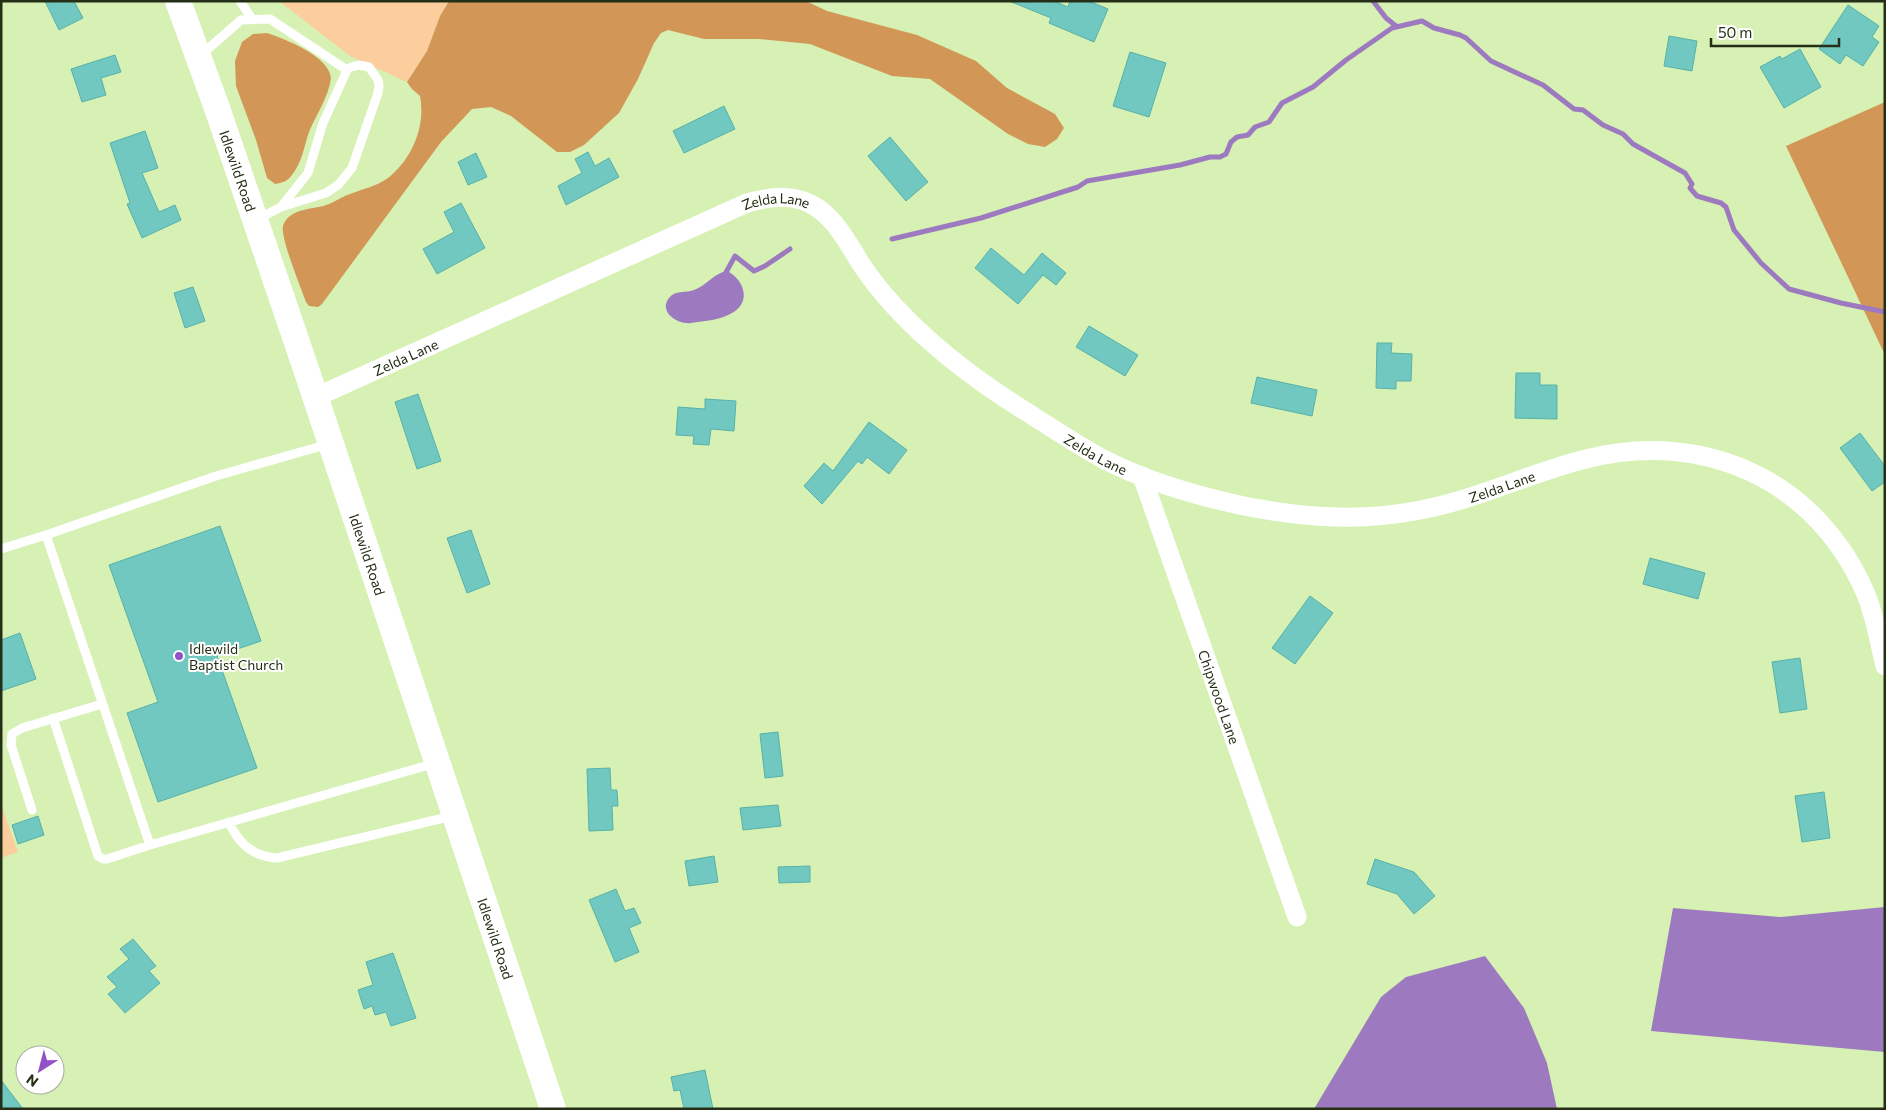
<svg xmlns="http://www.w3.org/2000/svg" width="1886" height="1110" font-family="Commissioner,sans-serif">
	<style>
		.green { fill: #fcce9e }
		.forest { fill: #d29756 }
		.water { fill: #9d79bf }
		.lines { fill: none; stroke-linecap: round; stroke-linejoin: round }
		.stream { stroke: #9d79bf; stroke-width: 5 }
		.building { fill: #70c8c0; stroke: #58b1a9 }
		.service { stroke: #fff; stroke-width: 9 }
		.minor { stroke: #fff; stroke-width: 19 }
		.secondary { stroke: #fff; stroke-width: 26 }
		.poi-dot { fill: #9251c6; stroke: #fff; stroke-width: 2 }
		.labels { text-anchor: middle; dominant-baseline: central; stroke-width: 4; stroke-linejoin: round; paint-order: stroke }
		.street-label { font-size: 14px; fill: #252f17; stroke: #fff }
		.poi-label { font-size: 14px; fill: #252f17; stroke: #fff; text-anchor: start }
	</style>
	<rect width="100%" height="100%" fill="#d6f1b3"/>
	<!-- green -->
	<path class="green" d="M 279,1 L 449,1 L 440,16 L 427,51 L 407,82 L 350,56 Z
		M 1,804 L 18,852 L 1,858 Z"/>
	<!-- forest -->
	<path class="forest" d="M 449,1 L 806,1 L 827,11 L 917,35 L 976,61 L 1007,88 L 1055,114 L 1064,128 L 1057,139 L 1045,147 L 1028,144 L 1008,134 L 930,79 L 892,76 L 810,44 L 759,39 L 704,39 L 668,30 L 661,33 L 654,43 L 638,79 L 619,113 L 584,145 L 570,152 L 557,152 L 511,116 L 491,107 L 472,109 L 441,142 L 322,304 L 318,307 L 309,306 L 306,302 C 301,288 280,237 283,226 C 289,207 315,210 329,204 C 336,201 343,196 350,194 C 363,189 377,186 388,178 C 412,159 426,126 420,96 L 412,89 L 407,82 L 427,51 L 440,16 Z
		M 267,33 C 285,39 329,56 331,78 C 329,96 316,115 309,132 C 304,147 302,162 292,175 C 288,181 282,183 275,184 L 267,178 L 256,140 L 236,86 L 235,61 L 242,42 L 253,34 Z
		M 1885,102 L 1885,355 L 1786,146 Z"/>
	<!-- water -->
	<path class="water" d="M 727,271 C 744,279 752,302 732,313 C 721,320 704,321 691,323 C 678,325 658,312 669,298 C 675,290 685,293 694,290 C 706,286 714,273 727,271 Z
		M 1885,907 L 1885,1052 L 1651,1031 L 1673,908 L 1781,917 Z
		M 1485,956 L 1524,1008 L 1547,1063 L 1557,1109 L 1314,1109 L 1381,997 L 1406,977 Z"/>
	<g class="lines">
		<!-- stream -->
		<path class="stream" d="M 1373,1 L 1386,18 L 1396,26
			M 892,239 L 981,218 L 1078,187 L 1087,181 L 1180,165 L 1210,157 L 1220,157 L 1226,154 L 1231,142 L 1237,137 L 1248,135 L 1255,127 L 1269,122 L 1282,103 L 1313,87 L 1346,60 L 1392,28 L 1422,21 L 1434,28 L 1460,35 L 1466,38 L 1491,61 L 1543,85 L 1574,109 L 1583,110 L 1603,125 L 1623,134 L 1633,144 L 1685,173 L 1692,184 L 1690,188 L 1697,196 L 1721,203 L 1726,207 L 1734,230 L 1761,263 L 1789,289 L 1841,303 L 1885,312
			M 724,276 L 735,256 L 754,271 L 765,266 L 790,249"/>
	</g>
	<!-- building -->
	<path class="building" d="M 45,1 L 74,1 L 83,18 L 59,30 Z
		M 1009,1 L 1054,1 L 1068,7 L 1070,1 L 1089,1 L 1108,9 L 1094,42 L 1049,23 L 1051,18 Z
		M 1848,5 L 1879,26 L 1872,37 L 1879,42 L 1863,66 L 1846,55 L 1840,64 L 1819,49 Z
		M 1669,36 L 1697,41 L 1692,71 L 1664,66 Z
		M 1800,49 L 1821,87 L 1784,108 L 1760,67 L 1780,56 L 1782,59 Z
		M 1130,52 L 1166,63 L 1149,117 L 1113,106 Z
		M 115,55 L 121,72 L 101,78 L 106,95 L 82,102 L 71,69 Z
		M 724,106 L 735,129 L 684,153 L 673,131 Z
		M 145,131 L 158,168 L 142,173 L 159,212 L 175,205 L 181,220 L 142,238 L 127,204 L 130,203 L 110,143 Z
		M 890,137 L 928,182 L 906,201 L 868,156 Z
		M 588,152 L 595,166 L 609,158 L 619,177 L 566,205 L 558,186 L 582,173 L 575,159 Z
		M 476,153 L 487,177 L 468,185 L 458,162 Z
		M 461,203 L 485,248 L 437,274 L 423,249 L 454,232 L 444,212 Z
		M 991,248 L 1024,275 L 1042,253 L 1066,273 L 1056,285 L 1043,275 L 1018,304 L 975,268 Z
		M 193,287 L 205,321 L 185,328 L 174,293 Z
		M 1089,326 L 1138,355 L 1125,376 L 1076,347 Z
		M 1377,343 L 1392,343 L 1391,353 L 1412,354 L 1411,381 L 1396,381 L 1396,389 L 1376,388 Z
		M 1516,373 L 1540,373 L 1540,385 L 1557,385 L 1557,419 L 1515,418 Z
		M 1257,377 L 1317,390 L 1312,416 L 1251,403 Z
		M 418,394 L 441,461 L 417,469 L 395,402 Z
		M 705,399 L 736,401 L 734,431 L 711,429 L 709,445 L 693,444 L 694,436 L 676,435 L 678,407 L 705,409 Z
		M 869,422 L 907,450 L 889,474 L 867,457 L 862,464 L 858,461 L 822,504 L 804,486 L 824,463 L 833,471 Z
		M 1860,433 L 1885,466 L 1885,482 L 1872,491 L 1840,448 Z
		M 220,526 L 261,641 L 217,656 L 257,768 L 158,802 L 127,713 L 158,702 L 109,565 Z
		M 471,530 L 490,584 L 467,593 L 447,538 Z
		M 1650,558 L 1705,573 L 1698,599 L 1643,584 Z
		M 1310,596 L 1333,613 L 1295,664 L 1272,648 Z
		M 20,633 L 36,679 L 1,691 L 1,640 Z
		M 1800,658 L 1807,709 L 1780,713 L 1772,662 Z
		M 778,732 L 783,776 L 765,778 L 760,734 Z
		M 610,768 L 611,790 L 617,790 L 618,806 L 612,806 L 613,830 L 589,831 L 587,769 Z
		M 1824,792 L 1830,838 L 1802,842 L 1795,796 Z
		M 778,805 L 781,826 L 743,830 L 740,808 Z
		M 38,816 L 44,835 L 18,844 L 12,825 Z
		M 714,856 L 718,882 L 689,886 L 685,861 Z
		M 1375,859 L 1414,872 L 1435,896 L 1414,914 L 1397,894 L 1367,884 Z
		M 810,866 L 810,882 L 779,883 L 778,867 Z
		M 616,889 L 625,911 L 634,908 L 641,923 L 629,928 L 639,952 L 615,962 L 589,900 Z
		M 133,939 L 156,966 L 149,971 L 160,983 L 125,1013 L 108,994 L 117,987 L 107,977 L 129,959 L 120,949 Z
		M 393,953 L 416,1018 L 391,1026 L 386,1012 L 375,1015 L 372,1006 L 364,1009 L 358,990 L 373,985 L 366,962 Z
		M 705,1070 L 713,1109 L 684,1109 L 680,1090 L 674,1091 L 671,1077 Z
		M 1,1080 L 23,1109 L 1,1109 Z"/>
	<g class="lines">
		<!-- service -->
		<path class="service" d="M 240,1 L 252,19
			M 201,55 L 241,20 L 270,19 L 347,70
			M 258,219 L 281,207 L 326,193 L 338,185 L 352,168 L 378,93 L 379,86 L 378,80 L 369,67 L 359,65 L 351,67 L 347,70 L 323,123 L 308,173 L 281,207
			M 329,444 L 216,476 L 46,535 L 150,845 L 436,763
			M 1,549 L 46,535
			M 53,718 L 98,856 L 103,859 L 107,859 L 150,845
			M 32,810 L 11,745 L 12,734 L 22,728 L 102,704
			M 229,822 C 238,843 253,857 277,858 L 452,816"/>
		<!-- minor -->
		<g class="minor">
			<path id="s1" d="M 316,397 L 747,203 C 772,196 797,193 819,209 C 838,223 849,245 861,264 C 871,279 883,294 895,307 C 934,349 981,384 1030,414 C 1055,430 1080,447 1107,461 C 1149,482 1197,496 1244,506 C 1301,517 1357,522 1415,511 C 1474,501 1529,473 1586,459 C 1704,429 1816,480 1865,592 C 1875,615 1879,641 1885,666"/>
			<path id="s2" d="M 1142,476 L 1297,917"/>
		</g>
		<!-- secondary -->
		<path class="secondary" id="s3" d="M 178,1 L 217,108 L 305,366 L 553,1109"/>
	</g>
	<!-- markers -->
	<circle class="poi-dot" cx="179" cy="656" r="5"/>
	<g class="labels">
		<!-- street labels -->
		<g class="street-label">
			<text stroke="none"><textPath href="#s3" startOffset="180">Idlewild Road</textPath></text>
			<text stroke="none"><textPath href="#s1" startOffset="502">Zelda Lane</textPath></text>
			<text stroke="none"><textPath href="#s1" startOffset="98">Zelda Lane</textPath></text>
			<text stroke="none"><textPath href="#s1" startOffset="922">Zelda Lane</textPath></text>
			<text stroke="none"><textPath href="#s1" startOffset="1342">Zelda Lane</textPath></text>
			<text stroke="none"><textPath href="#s3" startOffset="585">Idlewild Road</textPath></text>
			<text stroke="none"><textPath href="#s2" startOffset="234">Chipwood Lane</textPath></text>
			<text stroke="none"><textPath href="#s3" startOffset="990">Idlewild Road</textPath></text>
		</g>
		<!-- poi labels -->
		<g class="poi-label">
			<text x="189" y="648">Idlewild<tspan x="189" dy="16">Baptist Church</tspan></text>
		</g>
	</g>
	<!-- border -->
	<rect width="1886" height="1110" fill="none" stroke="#252f17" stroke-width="5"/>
	<!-- north arrow -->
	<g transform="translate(40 1070) rotate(216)"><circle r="24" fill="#ffffff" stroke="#a8aca2"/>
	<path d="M0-4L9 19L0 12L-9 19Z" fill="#9251c6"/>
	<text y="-8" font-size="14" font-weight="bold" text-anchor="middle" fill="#252f17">N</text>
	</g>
	<!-- scale -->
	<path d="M1711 38v8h128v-8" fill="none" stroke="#252f17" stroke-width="2.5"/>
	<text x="1718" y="38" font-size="15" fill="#252f17" stroke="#ffffff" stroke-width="4" paint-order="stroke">50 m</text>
</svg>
